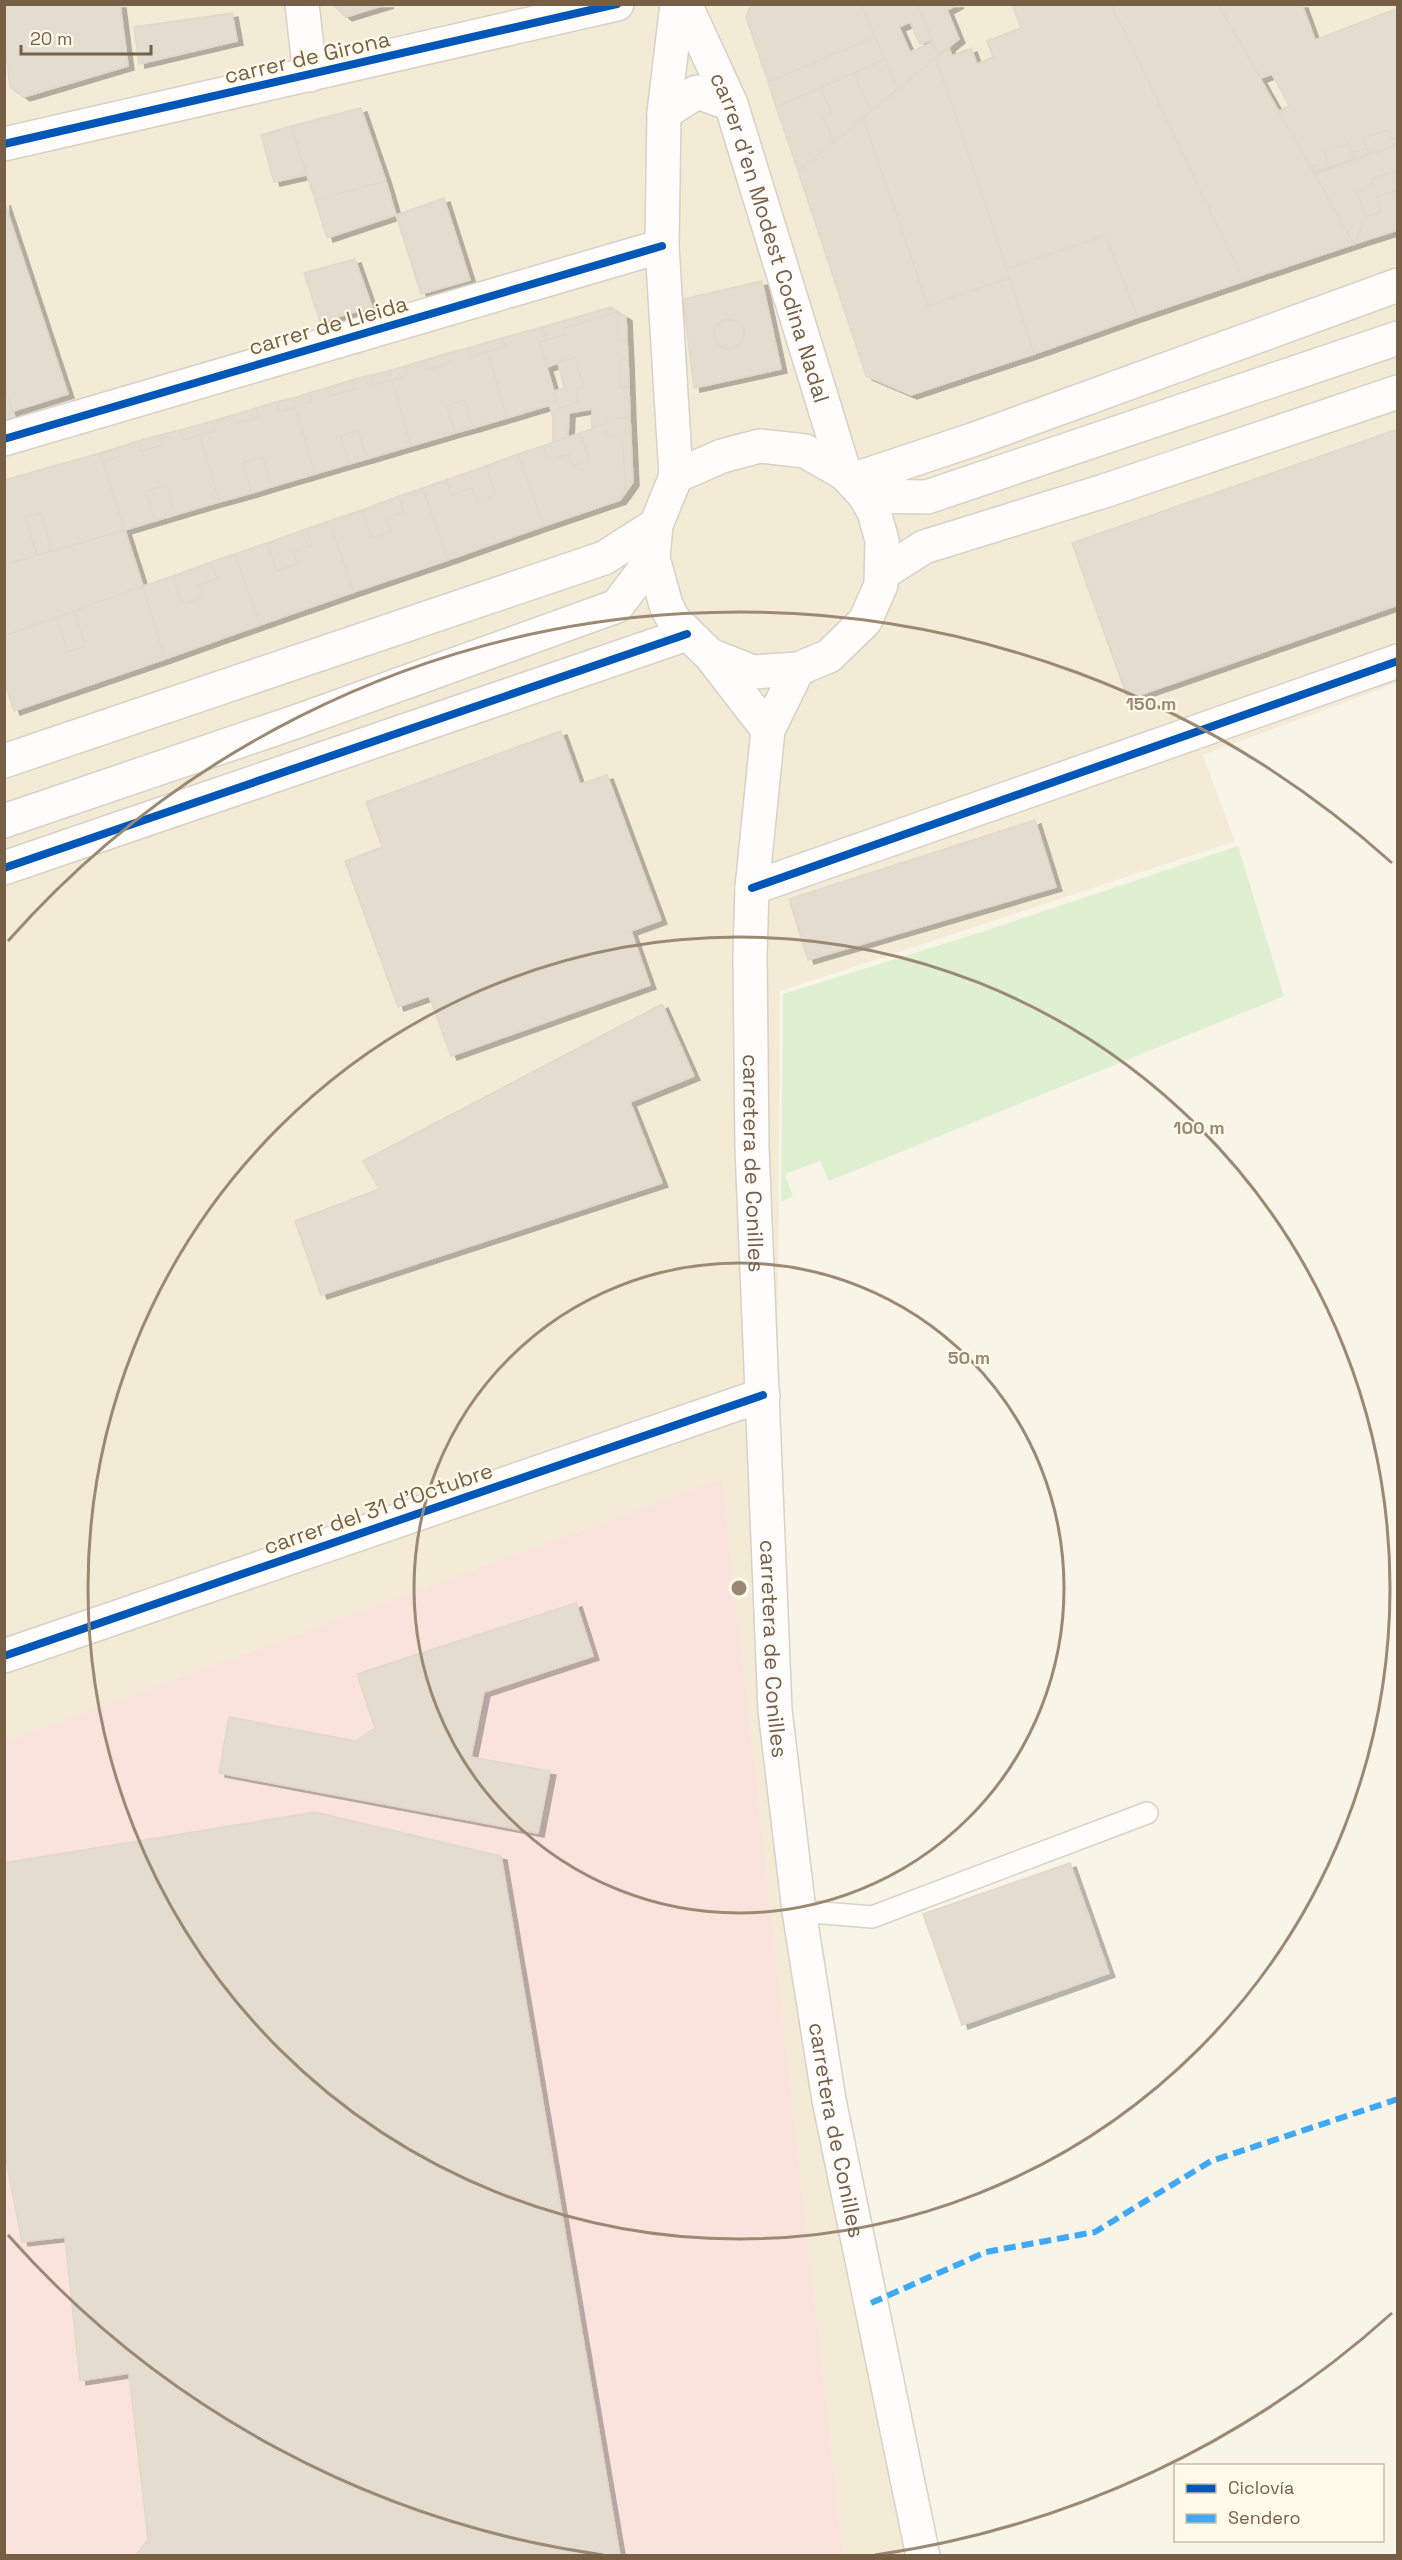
<svg xmlns="http://www.w3.org/2000/svg" width="1402" height="2560" font-family="'Space Grotesk',sans-serif">
	<style>
		.residential { fill: #f4ebd7 }
		.medical { fill: #fbe3dd }
		.green { fill: #dff0d1 }
		.building { fill: #e4dccf; stroke: #e1d8ca; stroke-width: 1.5; fill-rule: evenodd; filter: url(#shadow) }
		.lines { fill: none; stroke-linecap: round; stroke-linejoin: round }
		.lane-casing { stroke: #d7d1c7; stroke-width: 24 }
		.street-casing { stroke: #d7d1c7; stroke-width: 36 }
		.secondary-casing { stroke: #d7d1c6; stroke-width: 36 }
		.lane { stroke: #fefdfc; stroke-width: 21 }
		.street { stroke: #fefdfc; stroke-width: 33 }
		.secondary { stroke: #fefdfc; stroke-width: 33 }
		.quiet { stroke: #3fa9f5; stroke-width: 6; stroke-dasharray: 12 6; stroke-linecap: butt }
		.cycleway-casing { stroke: #fffaea; stroke-width: 11 }
		.cycleway { stroke: #0057b8; stroke-width: 8 }
		.ring { fill: none; stroke: #9b8974; stroke-width: 3 }
		.labels { text-anchor: middle; dominant-baseline: central; stroke-width: 4.5; stroke-linejoin: round; paint-order: stroke }
		.street-label { font-size: 22px; fill: #775f46; stroke: #fffaea }
		.centre { fill: #9b8974; stroke: #fffaea; stroke-width: 3 }
		.ring-label { font-size: 18px; text-anchor: middle; font-weight: bold; fill: #9b8974; stroke: #fffaea; stroke-width: 4.5; stroke-linejoin: round; paint-order: stroke }
	</style>
	<defs>
		<filter id="shadow"><feDropShadow dx="6" dy="4" stdDeviation="0" flood-color="#0004"/></filter>
	</defs>
	<rect width="100%" height="100%" fill="#f8f4e8"/>
	<!-- residential -->
	<path class="residential" d="M 5,5 L 1397,5 L 1397,683 L 1203,755 L 1235,841 L 780,991 L 775,1710 L 923,2555 L 5,2556 Z"/>
	<!-- medical -->
	<path class="medical" d="M 722,1479 L 843,2555 L 5,2556 L 5,1742 Z"/>
	<!-- green -->
	<path class="green" d="M 1238,846 L 1284,996 L 829,1181 L 820,1161 L 785,1174 L 793,1196 L 781,1202 L 783,994 L 985,931 Z"/>
	<!-- building -->
	<path class="building" d="M 4,4 L 120,4 L 128,66 L 24,97 L 10,87 L 4,40 Z
		M 332,4 L 388,4 L 346,17 Z
		M 751,4 L 861,4 L 875,37 L 768,82 L 746,17 Z
		M 861,4 L 917,4 L 932,40 L 920,44 L 910,22 L 899,27 L 910,52 L 933,42 L 938,56 L 898,89 Z
		M 917,4 L 958,4 L 947,10 L 959,39 L 938,56 Z
		M 1012,4 L 1111,4 L 1244,281 L 1138,317 L 1105,235 L 1007,269 L 936,58 L 949,48 L 952,56 L 971,48 L 977,64 L 993,57 L 987,41 L 1021,28 Z
		M 1111,4 L 1218,4 L 1354,244 L 1244,281 Z
		M 1218,4 L 1302,4 L 1315,40 L 1398,8 L 1398,137 L 1391,139 L 1388,130 L 1363,138 L 1367,148 L 1352,153 L 1349,143 L 1324,151 L 1327,161 L 1311,167 L 1279,111 L 1289,106 L 1272,74 L 1261,78 Z
		M 232,13 L 237,41 L 139,64 L 134,27 Z
		M 875,37 L 885,59 L 776,107 L 768,82 Z
		M 936,58 L 1010,278 L 928,306 L 863,118 Z
		M 885,59 L 898,89 L 871,111 L 854,73 Z
		M 854,73 L 871,111 L 834,142 L 823,117 L 832,113 L 820,88 Z
		M 820,88 L 832,113 L 823,117 L 834,142 L 798,171 L 776,107 Z
		M 361,108 L 386,181 L 315,200 L 291,126 Z
		M 863,118 L 928,306 L 1010,278 L 1034,354 L 911,395 L 866,376 L 798,171 Z
		M 291,126 L 306,175 L 274,182 L 261,135 Z
		M 1388,130 L 1393,145 L 1398,145 L 1314,172 L 1329,167 L 1324,151 L 1349,143 L 1354,158 L 1369,153 L 1363,138 Z
		M 1398,137 L 1398,144 L 1393,145 L 1391,139 Z
		M 1398,145 L 1398,179 L 1395,171 L 1371,179 L 1373,187 L 1357,192 L 1366,217 L 1354,244 L 1315,174 Z
		M 1367,148 L 1369,153 L 1354,158 L 1352,153 Z
		M 1327,161 L 1329,167 L 1314,172 L 1311,167 Z
		M 1395,171 L 1398,190 L 1377,197 L 1381,212 L 1366,217 L 1357,192 L 1373,187 L 1371,179 Z
		M 386,181 L 396,215 L 327,238 L 315,200 Z
		M 1398,190 L 1398,230 L 1354,244 L 1366,217 L 1381,212 L 1377,197 Z
		M 444,198 L 470,280 L 421,294 L 396,215 Z
		M 4,201 L 68,394 L 13,411 L 4,385 Z
		M 1105,235 L 1138,317 L 1034,354 L 1007,269 Z
		M 355,259 L 372,307 L 320,322 L 304,273 Z
		M 762,281 L 781,369 L 694,388 L 683,299 ZM 727,319 L 740,323 L 745,331 L 743,341 L 732,349 L 718,345 L 714,337 L 715,327 Z
		M 611,307 L 618,312 L 564,328 L 565,335 L 547,340 L 542,327 Z
		M 618,312 L 618,339 L 627,340 L 628,359 L 620,358 L 620,388 L 629,387 L 630,417 L 607,419 L 606,424 L 592,429 L 592,409 L 569,413 L 568,437 L 553,442 L 553,417 L 549,403 L 557,401 L 559,409 L 578,402 L 576,389 L 583,386 L 575,357 L 547,367 L 539,342 L 565,335 L 564,328 Z
		M 618,312 L 626,317 L 627,340 L 618,339 Z
		M714 334a15 15 0 1 1 30 0a15 15 0 1 1-30 0Z
		M 542,327 L 547,340 L 539,342 L 557,401 L 549,403 L 550,405 L 507,418 L 487,351 L 505,347 L 502,338 Z
		M 502,338 L 505,347 L 471,356 L 468,348 Z
		M 468,348 L 471,356 L 487,351 L 507,418 L 473,428 L 465,400 L 447,406 L 455,433 L 411,446 L 392,380 L 408,375 L 405,366 L 425,360 L 428,370 L 452,362 L 449,353 Z
		M 449,353 L 452,362 L 428,370 L 425,360 Z
		M 575,357 L 583,386 L 576,389 L 578,402 L 559,409 L 554,391 L 564,388 L 558,362 Z
		M 620,358 L 628,359 L 629,387 L 620,388 Z
		M 405,366 L 408,375 L 392,380 L 389,371 Z
		M 389,371 L 392,380 L 374,385 L 371,375 Z
		M 371,375 L 374,385 L 392,380 L 411,446 L 367,459 L 358,430 L 341,436 L 349,464 L 315,474 L 295,407 L 312,402 L 309,393 L 329,387 L 331,396 L 355,389 L 352,380 Z
		M 352,380 L 355,389 L 331,396 L 329,387 Z
		M 4,385 L 13,411 L 4,413 Z
		M 309,393 L 312,402 L 295,407 L 293,398 Z
		M 293,398 L 295,407 L 280,412 L 276,402 Z
		M 465,400 L 473,428 L 455,433 L 447,406 Z
		M 276,402 L 280,412 L 295,407 L 315,474 L 271,487 L 263,457 L 243,463 L 252,493 L 219,502 L 200,435 L 216,431 L 213,421 L 233,415 L 236,424 L 259,417 L 256,408 Z
		M 256,408 L 259,417 L 236,424 L 233,415 Z
		M 13,411 L 15,417 L 4,420 L 4,413 Z
		M 630,417 L 633,482 L 626,492 L 622,437 L 606,436 L 606,424 L 607,419 Z
		M 213,421 L 216,431 L 183,440 L 180,430 Z
		M 606,424 L 606,436 L 622,437 L 626,492 L 620,500 L 544,526 L 518,454 L 543,446 L 549,461 L 568,454 L 572,467 L 590,461 L 580,433 Z
		M 1398,429 L 1398,605 L 1128,699 L 1072,543 Z
		M 180,430 L 183,440 L 200,435 L 219,502 L 175,515 L 167,485 L 146,491 L 155,521 L 125,530 L 103,461 L 119,457 L 116,448 L 138,441 L 140,451 L 163,445 L 160,435 Z
		M 358,430 L 367,459 L 349,464 L 341,436 Z
		M 580,433 L 590,461 L 572,467 L 568,454 L 549,461 L 543,446 Z
		M 160,435 L 163,445 L 140,451 L 138,441 Z
		M 116,448 L 119,457 L 103,461 L 100,453 Z
		M 100,453 L 125,530 L 52,551 L 41,513 L 26,518 L 37,555 L 4,565 L 4,480 Z
		M 518,454 L 544,526 L 448,560 L 423,488 L 446,480 L 452,495 L 472,488 L 477,502 L 496,495 L 486,466 Z
		M 263,457 L 271,487 L 252,493 L 243,463 Z
		M 486,466 L 496,495 L 477,502 L 472,488 L 452,495 L 446,480 Z
		M 167,485 L 175,515 L 155,521 L 146,491 Z
		M 423,488 L 448,560 L 354,592 L 329,521 L 362,510 L 372,538 L 391,532 L 386,518 L 404,512 L 399,496 Z
		M 399,496 L 404,512 L 386,518 L 391,532 L 372,538 L 362,510 Z
		M 41,513 L 52,551 L 37,555 L 26,518 Z
		M 329,521 L 354,592 L 260,625 L 235,554 L 267,543 L 277,571 L 298,564 L 293,552 L 312,546 L 306,529 Z
		M 306,529 L 312,546 L 293,552 L 298,564 L 277,571 L 267,543 Z
		M 125,530 L 143,586 L 4,636 L 4,565 Z
		M 235,554 L 260,625 L 165,659 L 143,586 L 173,576 L 182,604 L 203,597 L 199,585 L 217,579 L 211,562 Z
		M 211,562 L 217,579 L 199,585 L 203,597 L 182,604 L 173,576 Z
		M 143,586 L 165,659 L 14,711 L 4,681 L 4,636 L 56,617 L 68,652 L 86,646 L 74,611 Z
		M 74,611 L 86,646 L 68,652 L 56,617 Z
		M 561,731 L 580,784 L 607,775 L 661,920 L 631,931 L 650,985 L 451,1056 L 429,996 L 398,1007 L 345,861 L 382,847 L 366,802 Z
		M 1035,820 L 1056,887 L 808,960 L 789,899 Z
		M 662,1004 L 694,1076 L 630,1102 L 662,1183 L 321,1295 L 295,1221 L 379,1189 L 363,1161 Z
		M 576,1603 L 593,1656 L 484,1692 L 471,1757 L 550,1771 L 538,1833 L 219,1773 L 229,1717 L 356,1741 L 375,1728 L 357,1674 Z
		M 315,1812 L 501,1856 L 620,2556 L 135,2556 L 148,2540 L 129,2373 L 80,2381 L 65,2237 L 22,2242 L 4,2150 L 4,1863 Z
		M 1070,1863 L 1109,1973 L 962,2025 L 923,1914 Z"/>
	<g class="lines">
		<defs>
			<path id="lane" d="M 799,1911 L 872,1917 L 1147,1813"/>
			<path id="street" d="M 302,4 L 310,75
				M 4,144 L 617,4
				M 4,439 L 662,246
				M 852,480 L 972,440 L 1398,285
				M 883,573 L 924,547 L 1104,491 L 1398,392
				M 4,761 L 604,558 L 656,525
				M 4,868 L 687,634
				M 752,888 L 1398,661
				M 4,1656 L 763,1395"/>
			<g id="secondary">
				<path id="s1" d="M 685,4 L 731,104 L 845,474"/>
				<path d="M 664,113 L 697,92 L 731,104"/>
				<path d="M 760,446 L 805,451 L 845,474 L 865,496 L 874,512 L 882,540 L 881,585 L 865,621 L 829,656 L 798,669 L 753,672 L 710,655 L 673,619 L 666,605 L 653,558 L 656,525 L 676,476 L 722,456 Z"/>
				<path d="M 676,476 L 662,246 L 664,113 L 677,4"/>
				<path d="M 865,496 L 927,497 L 1398,338"/>
				<path d="M 710,655 L 768,730"/>
				<path id="s2" d="M 798,669 L 768,730 L 752,888 L 750,955 L 752,1148 L 775,1710 L 799,1911 L 829,2100 L 923,2556"/>
				<path d="M 4,821 L 298,721 L 617,606 L 653,558"/>
			</g>
		</defs>
		<!-- lane casing -->
		<use href="#lane" class="lane-casing"/>
		<!-- street casing -->
		<use href="#street" class="street-casing"/>
		<!-- secondary casing -->
		<use href="#secondary" class="secondary-casing"/>
		<!-- lane -->
		<use href="#lane" class="lane"/>
		<!-- street -->
		<use href="#street" class="street"/>
		<!-- secondary -->
		<use href="#secondary" class="secondary"/>
		<!-- quiet -->
		<path class="quiet" d="M 871,2303 L 986,2252 L 1095,2232 L 1211,2161 L 1398,2099"/>
		<defs>
			<path id="cycleway" d="M 4,144 L 617,4
				M 4,439 L 662,246
				M 4,868 L 687,634
				M 752,888 L 1398,661
				M 4,1656 L 763,1395"/>
		</defs>
		<!-- cycleway casing -->
		<use href="#cycleway" class="cycleway-casing"/>
		<!-- cycleway -->
		<use href="#cycleway" class="cycleway"/>
	</g>
	<!-- distance rings -->
	<g class="ring">
		<circle cx="739" cy="1588" r="325"/>
		<circle cx="739" cy="1588" r="651"/>
		<path d="M1392 2313A976 976 0 0 1 875 2555M603 2555A976 976 0 0 1 8 2235M8 941A976 976 0 0 1 1392 863"/>
	</g>
	<g class="labels">
		<!-- street labels -->
		<g class="street-label">
			<text transform="translate(307 57) rotate(-13)">carrer de Girona</text>
			<text stroke="none"><textPath href="#s1" startOffset="249">carrer d'en Modest Codina Nadal</textPath></text>
			<text transform="translate(328 325) rotate(-16)">carrer de Lleida</text>
			<text stroke="none"><textPath href="#s2" startOffset="502">carretera de Conilles</textPath></text>
			<text transform="translate(378 1508) rotate(-19)">carrer del 31 d'Octubre</text>
			<text stroke="none"><textPath href="#s2" startOffset="988">carretera de Conilles</textPath></text>
			<text stroke="none"><textPath href="#s2" startOffset="1474">carretera de Conilles</textPath></text>
		</g>
	</g>
	<circle cx="739" cy="1588" r="9" class="centre"/>
	<g class="ring-label">
		<text x="1151" y="710">150 m</text>
		<text x="1199" y="1134">100 m</text>
		<text x="969" y="1364">50 m</text>
	</g>
	<!-- border -->
	<rect width="1402" height="2560" fill="none" stroke="#775f46" stroke-width="12"/>
	<!-- legend -->
	<rect x="1174" y="2464" width="210" height="78" fill="#fffaea" stroke="#c9bca8" stroke-width="1.5"/>
	<rect x="1186" y="2484" width="30" height="9" fill="#0057b8" stroke="#c9bca8" stroke-width="1.5"/>
	<text x="1228" y="2494" font-size="18" fill="#775f46">Ciclovía</text>
	<rect x="1186" y="2514" width="30" height="9" fill="#3fa9f5" stroke="#c9bca8" stroke-width="1.5"/>
	<text x="1228" y="2524" font-size="18" fill="#775f46">Sendero</text>
	<!-- scale -->
	<path d="M21 45v9h130v-9" fill="none" stroke="#775f46" stroke-width="3"/>
	<text x="30" y="45" font-size="18" fill="#775f46" stroke="#fffaea" stroke-width="4.5" paint-order="stroke">20 m</text>
</svg>
